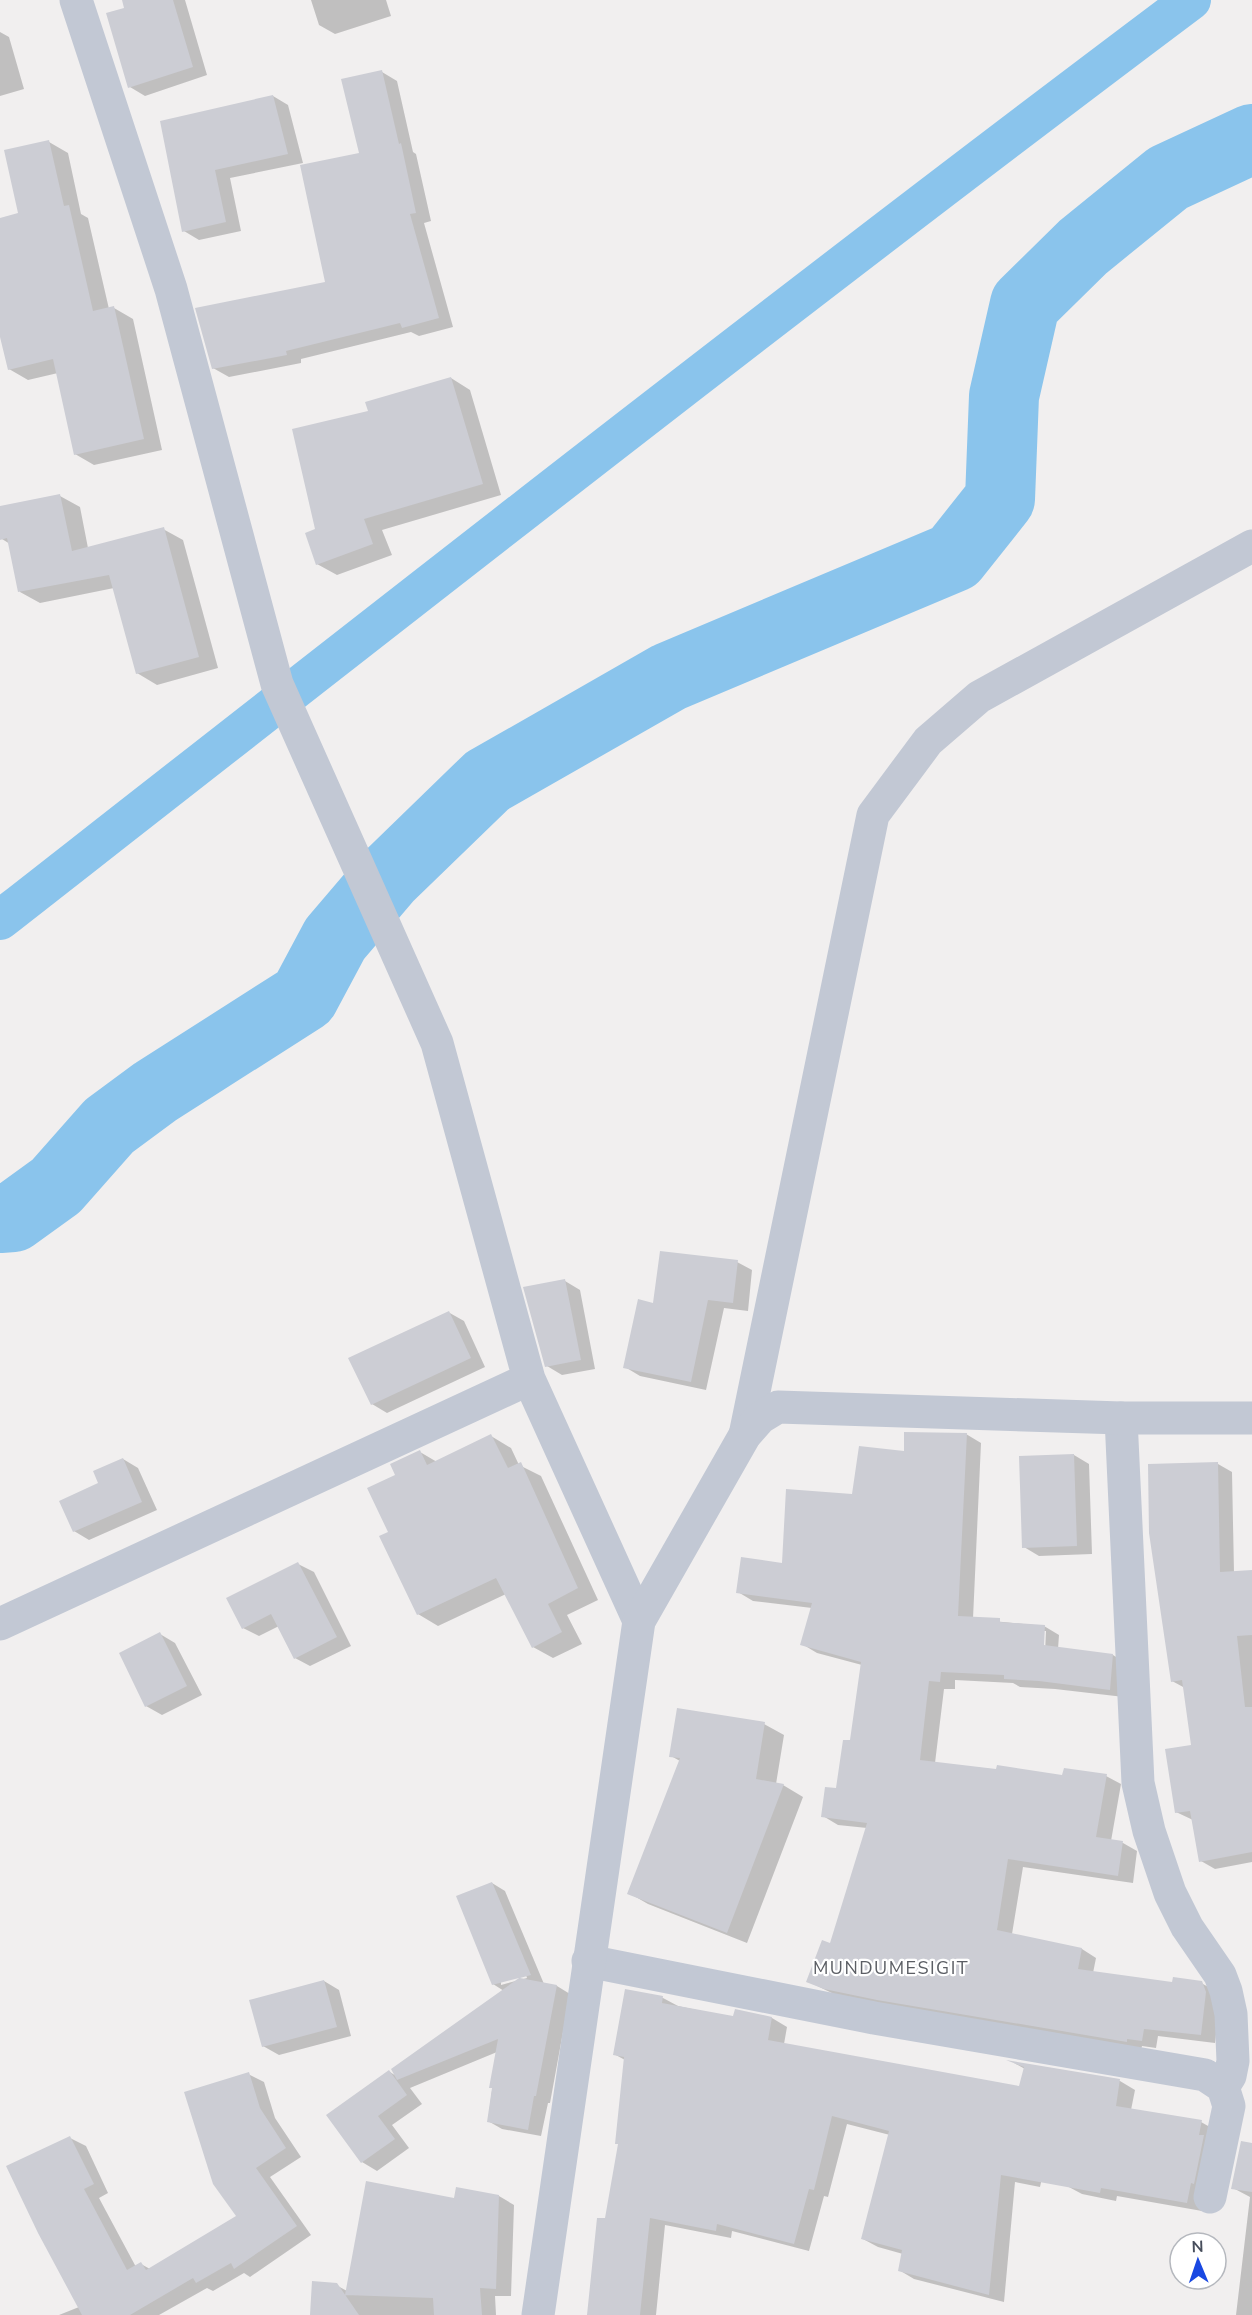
<svg xmlns="http://www.w3.org/2000/svg" width="1252" height="2315" font-family="'Nunito Sans',sans-serif">
	<style>
		.shadow { fill: #0003; fill-rule: evenodd }
		.lines { fill: none; stroke-linecap: round; stroke-linejoin: round }
		.canal { stroke: #8ac4ec; stroke-width: 40 }
		.river { stroke: #8ac4ec; stroke-width: 70 }
		.building { fill: #cccdd4 }
		.minor { stroke: #c2c8d4; stroke-width: 33 }
		.tertiary { stroke: #c2c8d4; stroke-width: 33 }
		.labels { text-anchor: middle; dominant-baseline: central; stroke-width: 4.5; stroke-linejoin: round; paint-order: stroke }
		.quarter-label { font-size: 18px; letter-spacing: 1.5px; fill: #5b5e64; stroke: #fff }
	</style>
	<rect width="100%" height="100%" fill="#f1efef"/>
	<!-- shadow -->
	<path class="shadow" d="M 123,0 L 185,0 L 207,75 L 145,96 L 130,87 L 126,9 Z
		M 311,0 L 386,0 L 391,16 L 335,34 L 319,25 Z
		M 0,32 L 9,37 L 24,89 L 0,96 Z
		M 382,72 L 397,81 L 413,152 L 416,154 L 431,221 L 424,223 L 453,327 L 419,336 L 411,332 L 301,359 L 301,363 L 229,377 L 213,368 L 327,283 Z
		M 273,96 L 288,105 L 303,163 L 230,178 L 241,231 L 199,240 L 184,231 L 162,122 Z
		M 49,142 L 68,153 L 81,214 L 88,218 L 109,309 L 114,308 L 133,319 L 162,450 L 94,465 L 75,454 L 58,373 L 28,380 L 9,369 L 0,330 L 0,219 L 20,214 Z
		M 451,378 L 470,390 L 501,495 L 382,530 L 392,555 L 337,575 L 317,564 L 317,530 L 370,412 Z
		M 60,496 L 80,507 L 88,548 L 163,529 L 183,540 L 218,668 L 157,685 L 137,673 L 114,588 L 40,603 L 20,592 L 10,544 L 2,539 L 0,508 Z
		M 737,1262 L 752,1270 L 748,1311 L 724,1308 L 706,1390 L 640,1376 L 625,1367 L 654,1304 Z
		M 565,1281 L 580,1290 L 595,1369 L 562,1375 L 547,1366 Z
		M 448,1312 L 464,1321 L 485,1367 L 387,1413 L 372,1404 Z
		M 966,1434 L 981,1443 L 973,1619 L 1044,1626 L 1059,1635 L 1058,1649 L 1113,1655 L 1127,1664 L 1124,1697 L 1055,1689 L 1020,1687 L 1013,1683 L 955,1680 L 955,1689 L 944,1689 L 935,1763 L 1064,1777 L 1106,1776 L 1121,1784 L 1111,1841 L 1123,1843 L 1137,1851 L 1133,1883 L 1023,1867 L 1012,1934 L 1082,1949 L 1096,1958 L 1093,1973 L 1173,1984 L 1201,1983 L 1216,1991 L 1220,2001 L 1215,2043 L 1158,2036 L 1156,2048 L 1142,2046 L 1141,2050 L 840,1997 L 807,1981 L 831,1945 L 867,1828 L 838,1825 L 823,1816 L 838,1790 L 851,1742 L 862,1665 L 817,1653 L 802,1644 L 812,1608 L 753,1601 L 738,1592 L 783,1565 L 853,1496 L 905,1453 ZM 1043,1631 L 1046,1631 L 1045,1653 L 1042,1653 Z
		M 491,1436 L 511,1448 L 519,1465 L 541,1476 L 598,1600 L 567,1615 L 582,1644 L 553,1658 L 533,1647 L 506,1594 L 438,1626 L 418,1614 L 390,1533 L 397,1475 L 420,1452 L 437,1462 Z
		M 1074,1455 L 1089,1464 L 1092,1554 L 1039,1556 L 1024,1547 Z
		M 123,1459 L 138,1468 L 157,1510 L 89,1540 L 74,1531 L 100,1484 Z
		M 1218,1464 L 1232,1472 L 1234,1573 L 1252,1571 L 1252,1862 L 1215,1869 L 1201,1861 L 1193,1820 L 1176,1812 L 1193,1746 L 1185,1688 L 1172,1681 Z
		M 298,1564 L 314,1572 L 351,1646 L 310,1666 L 295,1658 L 279,1626 L 259,1636 L 243,1628 Z
		M 160,1634 L 175,1643 L 202,1695 L 162,1715 L 146,1706 Z
		M 764,1724 L 784,1735 L 776,1784 L 783,1785 L 803,1797 L 747,1943 L 648,1904 L 629,1893 L 680,1761 L 671,1756 Z
		M 492,1883 L 505,1891 L 544,1984 L 557,1986 L 570,1994 L 550,2103 L 548,2103 L 541,2136 L 502,2129 L 488,2121 L 497,2052 L 410,2088 L 422,2104 L 392,2125 L 409,2148 L 377,2171 L 362,2162 L 390,2072 L 396,2076 L 504,1991 L 493,1984 ZM 526,1975 L 527,1978 L 501,1985 L 501,1981 Z
		M 324,1981 L 339,1990 L 351,2036 L 279,2055 L 263,2046 Z
		M 626,1991 L 663,1998 L 678,2006 L 734,2018 L 736,2011 L 772,2018 L 787,2027 L 784,2044 L 1059,2101 L 1040,2187 L 1015,2182 L 1004,2302 L 914,2279 L 899,2270 L 903,2254 L 878,2247 L 863,2239 L 890,2135 L 847,2124 L 828,2197 L 824,2196 L 809,2251 L 732,2231 L 731,2238 L 665,2225 L 656,2315 L 589,2315 L 619,2145 L 625,2060 L 614,2054 Z
		M 1014,2063 L 1120,2081 L 1135,2090 L 1131,2110 L 1201,2122 L 1217,2131 L 1202,2211 L 1117,2196 L 1116,2201 L 1082,2194 L 1067,2186 L 1025,2069 Z
		M 248,2074 L 264,2082 L 275,2118 L 301,2157 L 270,2177 L 311,2235 L 250,2277 L 244,2273 L 213,2291 L 207,2288 L 159,2315 L 59,2315 L 79,2307 L 70,2138 L 86,2146 L 108,2193 L 99,2198 L 136,2267 L 141,2264 L 150,2269 L 238,2216 Z
		M 1252,2144 L 1252,2315 L 1236,2315 L 1250,2197 L 1233,2188 Z
		M 499,2196 L 514,2205 L 511,2296 L 495,2296 L 496,2315 L 311,2315 L 336,2285 L 347,2291 L 455,2200 Z"/>
	<g class="lines">
		<!-- canal -->
		<path class="canal" d="M 0,920 C 395,611 790,301 1191,0"/>
		<!-- river -->
		<path class="river" d="M 0,1218 L 13,1217 L 56,1186 L 109,1126 L 155,1092 L 304,997 L 335,939 L 387,878 L 487,781 L 669,677 L 954,557 L 1000,499 L 1004,396 L 1025,304 L 1083,247 L 1168,178 L 1252,139"/>
	</g>
	<!-- building -->
	<path class="building" d="M 122,0 L 173,0 L 193,67 L 128,88 L 106,13 L 124,8 Z
		M 382,70 L 399,144 L 401,143 L 416,213 L 410,214 L 439,318 L 402,328 L 400,323 L 286,351 L 287,355 L 212,369 L 195,308 L 325,282 L 300,165 L 359,153 L 341,79 Z
		M 273,95 L 288,154 L 215,170 L 226,222 L 182,232 L 160,121 Z
		M 49,140 L 64,206 L 69,205 L 93,311 L 114,306 L 144,439 L 74,455 L 53,359 L 8,370 L 0,337 L 0,218 L 18,213 L 4,150 Z
		M 451,377 L 483,484 L 364,519 L 373,544 L 316,565 L 305,533 L 315,529 L 292,429 L 368,411 L 365,402 Z
		M 60,494 L 72,551 L 164,527 L 199,657 L 136,674 L 109,575 L 18,592 L 7,538 L 0,540 L 0,506 Z
		M 660,1251 L 738,1260 L 733,1303 L 708,1300 L 691,1382 L 623,1368 L 638,1299 L 653,1303 Z
		M 565,1279 L 581,1360 L 545,1367 L 523,1287 Z
		M 449,1311 L 471,1358 L 371,1405 L 348,1358 Z
		M 904,1432 L 967,1433 L 958,1616 L 1000,1618 L 1000,1622 L 1045,1625 L 1044,1645 L 1113,1654 L 1110,1690 L 1039,1681 L 1004,1679 L 1004,1675 L 941,1672 L 940,1682 L 929,1681 L 920,1760 L 996,1769 L 997,1765 L 1062,1775 L 1064,1768 L 1107,1774 L 1096,1837 L 1123,1841 L 1118,1876 L 1008,1859 L 997,1930 L 1082,1948 L 1078,1969 L 1172,1982 L 1173,1977 L 1202,1981 L 1206,1992 L 1201,2035 L 1144,2029 L 1142,2041 L 1127,2039 L 1127,2042 L 877,2000 L 824,1989 L 806,1982 L 822,1940 L 830,1943 L 867,1823 L 821,1817 L 825,1787 L 836,1788 L 843,1740 L 850,1740 L 861,1662 L 800,1645 L 812,1603 L 736,1593 L 741,1557 L 782,1563 L 786,1489 L 852,1494 L 859,1446 L 904,1451 Z
		M 491,1434 L 508,1468 L 521,1462 L 578,1588 L 548,1604 L 562,1632 L 532,1648 L 496,1578 L 417,1615 L 379,1536 L 388,1532 L 367,1488 L 395,1475 L 390,1464 L 420,1450 L 427,1465 Z
		M 1074,1454 L 1077,1546 L 1022,1548 L 1019,1456 Z
		M 123,1458 L 142,1502 L 73,1532 L 59,1501 L 98,1483 L 93,1471 Z
		M 1218,1462 L 1220,1572 L 1252,1570 L 1252,1635 L 1237,1636 L 1245,1707 L 1252,1707 L 1252,1852 L 1199,1862 L 1190,1811 L 1175,1813 L 1165,1749 L 1191,1745 L 1182,1680 L 1171,1682 L 1149,1533 L 1148,1464 Z
		M 298,1562 L 337,1637 L 294,1659 L 271,1614 L 242,1629 L 226,1598 Z
		M 160,1632 L 187,1686 L 145,1707 L 119,1653 Z
		M 677,1708 L 765,1722 L 756,1779 L 784,1784 L 727,1933 L 627,1894 L 680,1758 L 669,1757 Z
		M 492,1882 L 531,1975 L 520,1978 L 557,1985 L 536,2096 L 534,2096 L 528,2130 L 487,2122 L 492,2088 L 489,2088 L 498,2039 L 397,2080 L 391,2069 L 519,1978 L 492,1985 L 456,1896 Z
		M 324,1980 L 337,2027 L 262,2047 L 249,2000 Z
		M 625,1989 L 663,1996 L 662,2003 L 733,2016 L 735,2009 L 772,2017 L 768,2040 L 1019,2086 L 1024,2067 L 1006,2060 L 1120,2079 L 1116,2106 L 1202,2120 L 1199,2135 L 1204,2135 L 1194,2184 L 1191,2183 L 1187,2203 L 1101,2188 L 1100,2193 L 1001,2175 L 989,2295 L 898,2271 L 902,2250 L 861,2239 L 889,2131 L 832,2116 L 814,2190 L 809,2189 L 794,2244 L 717,2224 L 716,2231 L 650,2218 L 640,2315 L 587,2315 L 597,2218 L 605,2218 L 618,2144 L 615,2144 L 624,2057 L 613,2055 Z
		M 389,2070 L 407,2095 L 378,2116 L 395,2139 L 361,2163 L 326,2115 Z
		M 249,2072 L 260,2108 L 286,2148 L 256,2168 L 297,2226 L 234,2269 L 231,2263 L 196,2283 L 193,2278 L 130,2315 L 82,2315 L 38,2233 L 6,2166 L 70,2136 L 94,2184 L 84,2189 L 127,2270 L 141,2262 L 146,2270 L 236,2216 L 213,2184 L 184,2092 Z
		M 1241,2141 L 1252,2143 L 1252,2192 L 1231,2189 Z
		M 366,2181 L 454,2198 L 456,2187 L 499,2195 L 496,2289 L 480,2288 L 482,2315 L 434,2315 L 433,2298 L 345,2295 Z
		M 312,2281 L 337,2283 L 359,2315 L 310,2315 Z"/>
	<g class="lines">
		<!-- minor -->
		<path class="minor" d="M 76,0 L 171,289 L 277,684 L 437,1043 L 529,1379 L 639,1621
			M 1121,1418 L 1138,1783 L 1149,1831 L 1170,1893 L 1187,1927 L 1220,1975 L 1226,1991 L 1231,2014 L 1233,2061 L 1230,2076 L 1223,2087
			M 745,1435 L 873,815 L 928,741 L 979,697 L 1252,546
			M 0,1624 L 529,1379
			M 588,1961 L 874,2018 L 1205,2075 L 1223,2087 L 1229,2106 L 1210,2197"/>
		<!-- tertiary -->
		<path class="tertiary" d="M 538,2315 L 639,1621 L 745,1435 L 760,1418 L 778,1407 L 1121,1418 L 1252,1418"/>
	</g>
	<g class="labels">
		<!-- quarter labels -->
		<g class="quarter-label">
			<text x="891" y="1968">MUNDUMESIGIT</text>
		</g>
	</g>
	<!-- north arrow -->
	<g transform="translate(1198 2261) rotate(358)"><circle r="28" fill="#ffffff" stroke="#b5b8be" stroke-width="1.5"/>
	<path d="M0-4.5L10 22L0 15L-10 22Z" fill="#1948e2"/>
	<text y="-9" font-size="16" font-weight="bold" text-anchor="middle" fill="#474e5c">N</text>
	</g>
</svg>
